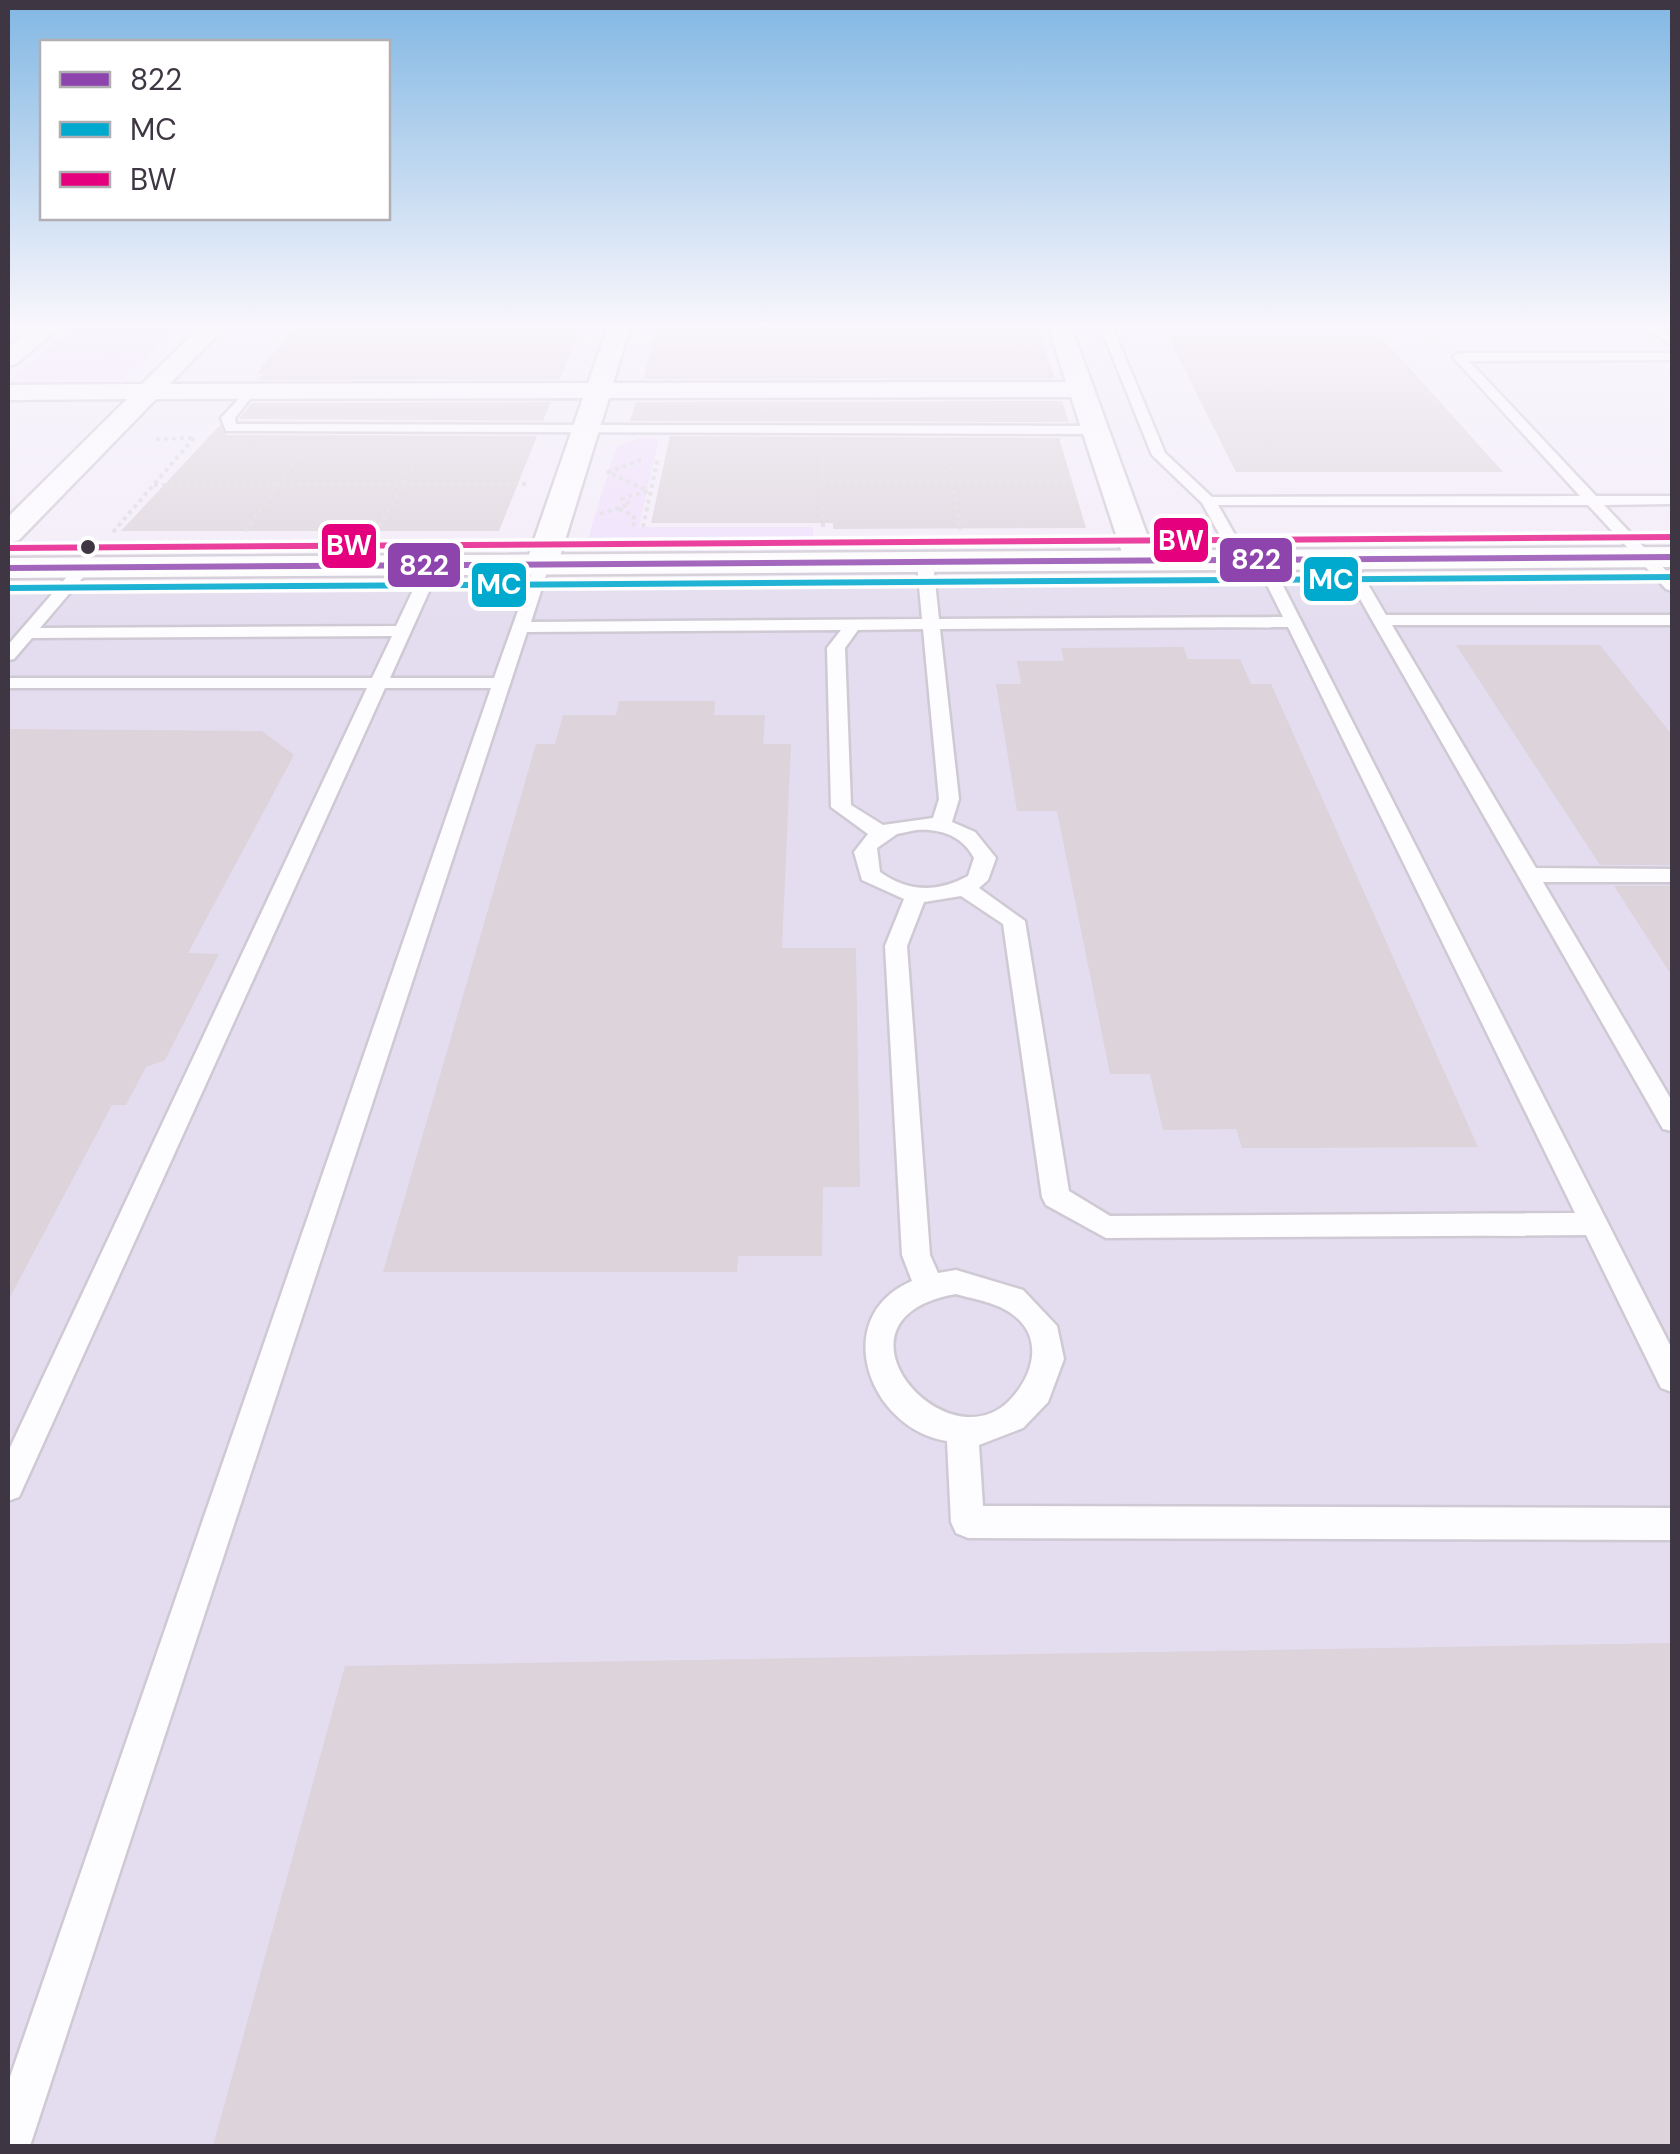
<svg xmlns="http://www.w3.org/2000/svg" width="1680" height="2154" font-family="'DM Sans',sans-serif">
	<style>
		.commercial { fill: #e3ddef }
		.green { fill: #eedefb }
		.building { fill: #dcd3db }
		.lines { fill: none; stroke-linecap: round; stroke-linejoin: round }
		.service-casing { stroke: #cfc9d4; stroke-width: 5 }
		.minor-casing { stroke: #cfc9d4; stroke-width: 5 }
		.secondary-casing { stroke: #cfc9d4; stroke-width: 5 }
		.path { stroke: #dcdade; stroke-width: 4; stroke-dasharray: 4 4; stroke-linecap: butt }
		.service { fill: #fdfcfe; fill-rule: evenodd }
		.minor { fill: #fdfcfe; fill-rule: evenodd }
		.secondary { fill: #fdfcfe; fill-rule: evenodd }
		.bus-1-casing { stroke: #fff; stroke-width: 7 }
		.bus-2-casing { stroke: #fff; stroke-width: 7 }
		.bus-3-casing { stroke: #fff; stroke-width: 7 }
		.bus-1 { fill: #8e44ad; fill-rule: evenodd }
		.bus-2 { fill: #00a9ce; fill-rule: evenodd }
		.bus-3 { fill: #e5007d; fill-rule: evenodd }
		.bus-dot { fill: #3e3743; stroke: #fff; stroke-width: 4 }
		.line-badge { stroke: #fff; stroke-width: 4 }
		.badge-label { font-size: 28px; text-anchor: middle; font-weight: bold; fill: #fff }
	</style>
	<rect width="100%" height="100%" fill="#f2ecf8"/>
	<!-- commercial -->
	<path class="commercial" d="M 1672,582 L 1672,2146 L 8,2146 L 8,594 Z"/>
	<!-- green -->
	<path class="green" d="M 82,321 L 183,321 L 121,380 L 10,380 Z
		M 639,438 L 659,439 L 639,527 L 813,527 L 813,539 L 588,539 L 616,447 Z"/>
	<!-- building -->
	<path class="building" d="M 301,322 L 583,322 L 560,379 L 258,380 L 264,374 L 256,374 Z
		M 659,322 L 1035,322 L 1055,378 L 643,379 Z
		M 1167,335 L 1380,335 L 1503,472 L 1236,472 Z
		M 1062,401 L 1069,422 L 630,421 L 636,402 Z
		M 551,402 L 543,421 L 239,419 L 252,403 Z
		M 220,425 L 226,435 L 537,436 L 499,531 L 121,531 Z
		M 670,436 L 1059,438 L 1086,528 L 833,529 L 833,523 L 651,523 Z
		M 1456,645 L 1600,645 L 1672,735 L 1672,865 L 1600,865 Z
		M 1183,647 L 1188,659 L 1240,659 L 1251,684 L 1271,684 L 1478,1147 L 1242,1148 L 1236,1129 L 1163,1130 L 1150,1074 L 1110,1074 L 1057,811 L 1017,811 L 996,684 L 1021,684 L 1017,661 L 1064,661 L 1061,648 Z
		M 619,701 L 715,701 L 714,715 L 765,715 L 763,744 L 791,744 L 782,948 L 856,948 L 860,1187 L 823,1187 L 822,1256 L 738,1256 L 737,1272 L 383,1272 L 536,744 L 555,744 L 563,715 L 616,715 Z
		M 8,729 L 262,731 L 294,755 L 188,953 L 219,954 L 165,1060 L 146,1067 L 126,1105 L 112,1105 L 8,1301 Z
		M 1614,886 L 1672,886 L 1672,976 Z
		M 1672,1643 L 1672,2146 L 213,2146 L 345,1666 Z"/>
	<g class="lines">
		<defs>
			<path id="service" d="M 1098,321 L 1110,321 L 1165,453 L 1212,497 L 1580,496 L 1453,357 L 1459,353 L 1672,353 L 1672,360 L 1469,361 L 1596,496 L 1672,496 L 1672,504 L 1604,505 L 1672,577 L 1672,591 L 1666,589 L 1588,505 L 1218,505 L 1250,561 L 1236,564 L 1202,503 L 1152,455 Z
				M 1638,321 L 1651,321 L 1672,338 L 1672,346 Z
				M 251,386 L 257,390 L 235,418 L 236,424 L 1098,426 L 1105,430 L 1098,434 L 226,431 L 221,418 Z
				M 1340,557 L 1352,557 L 1386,615 L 1672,615 L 1672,625 L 1392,625 L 1536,868 L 1672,869 L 1672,882 L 1543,882 L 1672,1101 L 1672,1131 L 1663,1129 L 1372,620 L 1338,560 Z
				M 925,558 L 933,563 L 939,619 L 1283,617 L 1255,561 L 1269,558 L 1672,1349 L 1672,1392 L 1661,1388 L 1586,1235 L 1106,1238 L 1046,1205 L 1042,1197 L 1003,924 L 961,896 L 924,902 L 907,946 L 930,1255 L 938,1273 L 956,1270 L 1023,1290 L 1057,1326 L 1064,1359 L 1048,1402 L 1023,1428 L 979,1445 L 983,1506 L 1672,1508 L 1672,1540 L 968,1538 L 956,1533 L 951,1522 L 947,1441 C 869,1429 828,1317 912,1281 L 902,1255 L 885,946 L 904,899 L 862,880 L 854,852 L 868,834 L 831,807 L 827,648 L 841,630 L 527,632 L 30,2146 L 8,2146 L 8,2083 L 491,688 L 385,688 L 19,1497 L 8,1501 L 8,1452 L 367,688 L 8,688 L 8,678 L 372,678 L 392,636 L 32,638 L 14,659 L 8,660 L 8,645 L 77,565 L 83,563 L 91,568 L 40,628 L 396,626 L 424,567 L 432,562 L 440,567 L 390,678 L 494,678 L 535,563 L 549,566 L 531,622 L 922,619 L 917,563 ZM 1288,627 L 1575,1213 L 1110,1216 L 1069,1191 L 1025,921 L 979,888 L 988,880 L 996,858 L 975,832 L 952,822 L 959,799 L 940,629 ZM 923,629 L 939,799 L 933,818 L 883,825 L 851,805 L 845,648 L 858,630 ZM 916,830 C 940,828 963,836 974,858 L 968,876 C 937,893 908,892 880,872 L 877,848 L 897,834 ZM 956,1294 C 970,1298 987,1301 1000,1307 C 1045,1328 1038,1371 1009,1401 C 944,1465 817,1318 956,1294 Z"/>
			<path id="minor" d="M 42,321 L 67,321 L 16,364 L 8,366 L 8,348 Z
				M 206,321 L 230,321 L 170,384 L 588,383 L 610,321 L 632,321 L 613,383 L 1066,382 L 1047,321 L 1069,321 L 1157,562 L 1152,569 L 1130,569 L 1125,562 L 1071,397 L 609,398 L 557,566 L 552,573 L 530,573 L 525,566 L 583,398 L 156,399 L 19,540 L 8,543 L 8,517 L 127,399 L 8,400 L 8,385 L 142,384 Z"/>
			<path id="secondary" d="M 1672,547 L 1672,567 L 8,578 L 8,558 Z"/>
		</defs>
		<!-- service casing -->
		<use href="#service" class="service-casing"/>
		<!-- minor casing -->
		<use href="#minor" class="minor-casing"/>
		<!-- secondary casing -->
		<use href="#secondary" class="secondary-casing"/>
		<!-- path -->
		<path class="path" d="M 949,321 L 952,338
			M 1424,321 L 1430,327 L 1423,331 L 1433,346
			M 93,326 L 148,324 L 110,359
			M 86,331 L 158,330
			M 432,338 L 443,321
			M 274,339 L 576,339
			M 653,339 L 1025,339
			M 798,339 L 799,321
			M 649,345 L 1031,345
			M 156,439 L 193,438
			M 949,458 L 960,530
			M 823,459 L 823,531
			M 823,483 L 1072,483
			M 154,485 L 528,484
			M 619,509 L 634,516 L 632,523 L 638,527
			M 600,514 L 630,504 L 622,499 L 648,491 L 608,472 L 641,460
			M 643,527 L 658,458
			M 245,531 L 299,455
			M 113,532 L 194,438
			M 376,533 L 418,456"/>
		<!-- service -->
		<use href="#service" class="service"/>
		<!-- minor -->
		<use href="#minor" class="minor"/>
		<!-- secondary -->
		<use href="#secondary" class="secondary"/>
		<defs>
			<path id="bus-1" d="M 1672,554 L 1672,560 L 8,571 L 8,565 Z"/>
			<path id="bus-2" d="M 1672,574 L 1672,580 L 8,591 L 8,585 Z"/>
			<path id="bus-3" d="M 1672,534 L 1672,540 L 8,551 L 8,545 Z"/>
		</defs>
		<!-- bus-1 casing -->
		<use href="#bus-1" class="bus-1-casing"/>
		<!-- bus-2 casing -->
		<use href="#bus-2" class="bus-2-casing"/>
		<!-- bus-3 casing -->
		<use href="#bus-3" class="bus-3-casing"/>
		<!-- bus-1 -->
		<use href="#bus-1" class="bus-1"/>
		<!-- bus-2 -->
		<use href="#bus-2" class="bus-2"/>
		<!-- bus-3 -->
		<use href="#bus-3" class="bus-3"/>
	</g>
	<!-- sky -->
	<linearGradient id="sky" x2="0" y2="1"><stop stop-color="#81b7e3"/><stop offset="0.52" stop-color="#f9f6fc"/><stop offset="1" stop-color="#f9f6fc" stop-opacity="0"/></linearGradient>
	<rect width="1680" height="623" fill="url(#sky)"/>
	<!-- markers -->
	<circle class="bus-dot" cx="88" cy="547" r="9"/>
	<g class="line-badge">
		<rect x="1152" y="516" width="58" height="48" rx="10" fill="#e5007d"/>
		<rect x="320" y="522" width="58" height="48" rx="10" fill="#e5007d"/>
		<rect x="1218" y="536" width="76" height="48" rx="10" fill="#8e44ad"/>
		<rect x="386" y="541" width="76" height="48" rx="10" fill="#8e44ad"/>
		<rect x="1302" y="555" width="58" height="48" rx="10" fill="#00a9ce"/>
		<rect x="470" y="561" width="58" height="48" rx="10" fill="#00a9ce"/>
	</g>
	<g class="badge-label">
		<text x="1181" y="550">BW</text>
		<text x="349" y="555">BW</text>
		<text x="1256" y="569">822</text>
		<text x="424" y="575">822</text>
		<text x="1331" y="589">MC</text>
		<text x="499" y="594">MC</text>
	</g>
	<!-- border -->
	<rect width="1680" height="2154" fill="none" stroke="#3e3743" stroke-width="20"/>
	<!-- legend -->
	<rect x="40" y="40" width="350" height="180" fill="#ffffff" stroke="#b2afb4" stroke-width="2.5"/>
	<rect x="60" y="72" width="50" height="15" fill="#8e44ad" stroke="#b2afb4" stroke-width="2.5"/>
	<text x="130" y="90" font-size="30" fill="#3e3743">822</text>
	<rect x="60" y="122" width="50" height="15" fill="#00a9ce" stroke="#b2afb4" stroke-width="2.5"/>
	<text x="130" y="140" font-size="30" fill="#3e3743">MC</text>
	<rect x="60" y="172" width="50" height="15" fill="#e5007d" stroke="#b2afb4" stroke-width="2.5"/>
	<text x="130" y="190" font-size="30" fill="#3e3743">BW</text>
</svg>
